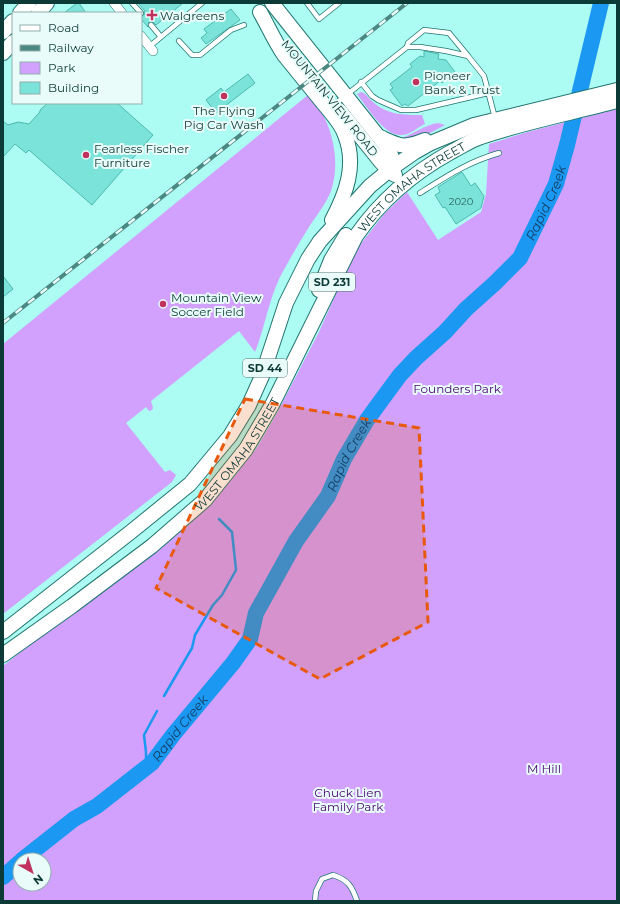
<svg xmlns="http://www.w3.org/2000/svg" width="620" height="904" font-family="Montserrat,sans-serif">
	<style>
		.green { fill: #d1a1fd; fill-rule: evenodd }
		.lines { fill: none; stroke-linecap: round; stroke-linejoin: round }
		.stream { stroke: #1a98f2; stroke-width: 2.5 }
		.river { stroke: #1a98f2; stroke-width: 16 }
		.building { fill: #7be3d9; stroke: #4eb9af }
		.service-casing { stroke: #20756f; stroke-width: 6 }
		.minor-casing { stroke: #20756f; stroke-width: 10 }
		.primary-casing { stroke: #20756f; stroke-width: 16 }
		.service { stroke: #fff; stroke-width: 4.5 }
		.minor { stroke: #fff; stroke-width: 9 }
		.primary { stroke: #fff; stroke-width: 14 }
		.rail-casing { stroke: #4c8882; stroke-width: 4 }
		.rail { stroke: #eafcfa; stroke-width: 2.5; stroke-dasharray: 8; stroke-linecap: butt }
		.marked { fill: #e8590c; fill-opacity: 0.2; stroke: #e8590c; stroke-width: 3; stroke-dasharray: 8 5; stroke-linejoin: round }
		.poi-dot { fill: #c0325d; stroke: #eafcfa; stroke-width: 1.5 }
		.labels { text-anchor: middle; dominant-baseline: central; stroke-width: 4; stroke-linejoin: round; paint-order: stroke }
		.number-label { font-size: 10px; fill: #286560 }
		.shield { fill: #eafcfa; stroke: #4f7572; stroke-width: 1 }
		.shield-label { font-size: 11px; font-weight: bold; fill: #0c3b37 }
		.poi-label { font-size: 12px; fill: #0c3b37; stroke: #eafcfa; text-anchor: start }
		.street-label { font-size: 12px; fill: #0c3b37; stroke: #eafcfa }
		.park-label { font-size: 12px; fill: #46026c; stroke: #eafcfa }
		.water-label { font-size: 13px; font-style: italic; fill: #144065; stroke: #eafcfa }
	</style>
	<rect width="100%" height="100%" fill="#acfcf3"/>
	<!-- green -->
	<path class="green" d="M 361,92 C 366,93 369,99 373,102 C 387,115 404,115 422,115 L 425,124 C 418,127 410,135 402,135 C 385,137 367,107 357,94 Z
		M 308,95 C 312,100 317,104 320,109 C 334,133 340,164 331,191 C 326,204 316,216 309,227 C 299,243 289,260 280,277 C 268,302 265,327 255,352 L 239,331 L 151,401 L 153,408 L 152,410 L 149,411 L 146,407 L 126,423 L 165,472 L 170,470 L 176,475 L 172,482 L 3,614 L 3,344 Z
		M 617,109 L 617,901 L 3,901 L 3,666 L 193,515 L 228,484 L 256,449 L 277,413 L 319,332 L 343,278 L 359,246 L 385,213 L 407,192 L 438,240 L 481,212 L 486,194 L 489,144 L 531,131 ZM 20,860 L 44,860 L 44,884 L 20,884 Z
		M 438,123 L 445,125 L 419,139 L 402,139 L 401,138 C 414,134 424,125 438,123 Z"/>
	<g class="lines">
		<!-- stream -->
		<path class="stream" d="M 164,696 L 192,648 L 195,635 L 213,605 L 222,595 L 236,570 L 232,532 L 219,519
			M 146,769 L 146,752 L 144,735 L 157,711"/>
		<!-- river -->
		<g class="river">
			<path id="s1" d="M 22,860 L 74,819 L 97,806 L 152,763 L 173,735 L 233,663 L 250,639 L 256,613 L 296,541 L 328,496 L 344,459 L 367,420 L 383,398 L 400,375 L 416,358 L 445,332 L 466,309 L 495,283 L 520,258 L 556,184 L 567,145 L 601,3"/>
			<path d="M 3,877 L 20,862"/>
		</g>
	</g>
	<!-- building -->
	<path class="building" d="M 77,3 L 79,3 L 86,13 L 64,13 Z
		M 138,3 L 183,3 L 156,25 L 153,22 L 149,22 L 148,27 L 141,19 L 141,17 L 144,15 L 145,11 Z
		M 231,9 L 240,20 L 206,44 L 201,38 L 207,33 L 204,29 Z
		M 424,51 L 439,54 L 438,59 L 446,60 L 455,72 L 442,83 L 440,81 L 408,106 L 405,104 L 402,106 L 390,90 L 393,88 L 390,84 L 412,67 L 410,64 L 420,56 L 424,57 Z
		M 248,74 L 255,83 L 216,113 L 206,100 L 221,88 L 224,92 Z
		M 48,103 L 117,103 L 153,135 L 92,205 L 29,150 L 26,153 L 15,144 L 3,157 L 3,121 L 8,125 L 18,122 L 29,124 L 39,113 L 41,109 Z
		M 462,172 L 471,186 L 475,183 L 484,196 L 481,208 L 456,224 L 445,207 L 443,208 L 435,195 L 440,192 L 438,187 Z
		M 3,276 L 13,289 L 3,297 Z"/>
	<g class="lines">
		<defs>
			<path id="service" d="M 132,3 L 141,13
				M 307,3 L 319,19 L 339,3
				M 151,25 L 161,37
				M 179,41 L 192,55 L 200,55 L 231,30 L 244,25
				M 150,46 L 202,3
				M 407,47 L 408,43 L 424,30 L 449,33 L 468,56
				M 361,82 L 372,96 L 378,100 L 401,110 L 416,110 L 488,93
				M 335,104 L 407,47 L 420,47 L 446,51 L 468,56 L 484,76 L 495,118
				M 420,193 C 447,176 468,162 499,153
				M 315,901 L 316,891 L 322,879 L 333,875 C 348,880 352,886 357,901"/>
			<path id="minor" d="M 114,3 L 122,13
				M 141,36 L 153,51"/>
			<g id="primary">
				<path d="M 272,3 L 386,146 C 391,154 396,163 393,173"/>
				<path d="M 260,12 C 268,26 275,42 284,55 C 297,71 310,87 323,103 C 331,113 341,123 345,135 C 357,165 346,194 332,220"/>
				<path d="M 20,13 L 29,3"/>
				<path d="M 38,13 L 47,3"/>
				<path d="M 3,32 L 13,21"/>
				<path d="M 3,53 L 13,42"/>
				<path d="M 340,111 L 381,162 L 390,172 L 395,175"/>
				<path d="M 380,137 C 400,146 403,149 425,140"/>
				<path d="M 319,290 L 331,260 L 346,235"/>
				<path d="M 3,632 L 132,531 L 190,484 L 230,436 L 249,405 L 262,376 L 286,303 L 308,259 L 320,241 L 370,186 L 392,168 L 415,152 L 431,143 L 474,125 L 617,90"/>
				<path id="s2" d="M 3,655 L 72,606 L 152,546 L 205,500 L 246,449 L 272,405 L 356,236 C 381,200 413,173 451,152 C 461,147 471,140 481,137 C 525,122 572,113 617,101"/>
			</g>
		</defs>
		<!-- service casing -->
		<use href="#service" class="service-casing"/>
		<!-- minor casing -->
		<use href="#minor" class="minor-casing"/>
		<!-- primary casing -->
		<use href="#primary" class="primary-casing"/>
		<!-- service -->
		<use href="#service" class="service"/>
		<!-- minor -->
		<use href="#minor" class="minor"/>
		<!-- primary -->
		<use href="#primary" class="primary"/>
		<defs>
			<path id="rail" d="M 3,323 L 407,3"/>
		</defs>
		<!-- rail casing -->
		<use href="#rail" class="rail-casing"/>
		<!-- rail -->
		<use href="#rail" class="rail"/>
	</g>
	<!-- marked area -->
	<path class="marked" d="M 245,399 L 419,428 L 428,622 L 320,679 L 156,588 Z"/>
	<!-- markers -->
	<g class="poi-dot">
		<path d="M150 9h4v4h4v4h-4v4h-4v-4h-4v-4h4z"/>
		<circle cx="416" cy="82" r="4"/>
		<circle cx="224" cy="96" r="4"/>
		<circle cx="86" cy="155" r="4"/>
		<circle cx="163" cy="304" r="4"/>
	</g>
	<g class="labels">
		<!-- number labels -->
		<g class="number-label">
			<text x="461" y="201">2020</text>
		</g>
		<!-- shield labels -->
		<g class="shield">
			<rect x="309" y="273" width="46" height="18" rx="3"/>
			<rect x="243" y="359" width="44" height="18" rx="3"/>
		</g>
		<g class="shield-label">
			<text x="332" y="282">SD 231</text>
			<text x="265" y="368">SD 44</text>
		</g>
		<!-- poi labels -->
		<g class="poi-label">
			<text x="160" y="15">Walgreens</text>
			<text x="424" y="75">Pioneer<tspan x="424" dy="14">Bank &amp; Trust</tspan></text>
			<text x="224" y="110" text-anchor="middle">The Flying<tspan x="224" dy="14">Pig Car Wash</tspan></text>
			<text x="94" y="148">Fearless Fischer<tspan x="94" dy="14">Furniture</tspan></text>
			<text x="171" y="297">Mountain View<tspan x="171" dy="14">Soccer Field</tspan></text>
		</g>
		<!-- street labels -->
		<g class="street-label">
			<text transform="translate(330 98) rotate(51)">MOUNTAIN VIEW ROAD</text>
			<text stroke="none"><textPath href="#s2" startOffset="635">WEST OMAHA STREET</textPath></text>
			<text stroke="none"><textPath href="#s2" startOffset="311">WEST OMAHA STREET</textPath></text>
		</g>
		<!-- park labels -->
		<g class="park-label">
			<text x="457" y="388">Founders Park</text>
			<text x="544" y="768">M Hill</text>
			<text x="348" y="792">Chuck Lien<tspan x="348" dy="14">Family Park</tspan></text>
		</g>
		<!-- water labels -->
		<g class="water-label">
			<text stroke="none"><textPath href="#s1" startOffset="855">Rapid Creek</textPath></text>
			<text stroke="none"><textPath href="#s1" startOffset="531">Rapid Creek</textPath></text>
			<text stroke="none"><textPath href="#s1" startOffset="207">Rapid Creek</textPath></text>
		</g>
	</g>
	<!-- border -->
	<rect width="620" height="904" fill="none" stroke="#0c3b37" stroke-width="8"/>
	<!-- legend -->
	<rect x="12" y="12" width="130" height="92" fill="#eafcfa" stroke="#91afac"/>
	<rect x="20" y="25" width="20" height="6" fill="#ffffff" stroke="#91afac"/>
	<text x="48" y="32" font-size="12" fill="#0c3b37">Road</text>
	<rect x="20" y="45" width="20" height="6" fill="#4c8882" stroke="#91afac"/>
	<text x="48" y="52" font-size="12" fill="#0c3b37">Railway</text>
	<rect x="20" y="62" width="20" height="12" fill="#d1a1fd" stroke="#91afac"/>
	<text x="48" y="72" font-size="12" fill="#0c3b37">Park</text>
	<rect x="20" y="82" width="20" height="12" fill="#7be3d9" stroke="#91afac"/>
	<text x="48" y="92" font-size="12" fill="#0c3b37">Building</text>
	<!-- north arrow -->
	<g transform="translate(32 872) rotate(141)"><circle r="19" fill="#eafcfa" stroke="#91afac"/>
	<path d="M0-3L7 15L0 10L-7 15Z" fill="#c0325d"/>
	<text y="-6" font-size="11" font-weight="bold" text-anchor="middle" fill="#0c3b37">N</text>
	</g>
</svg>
